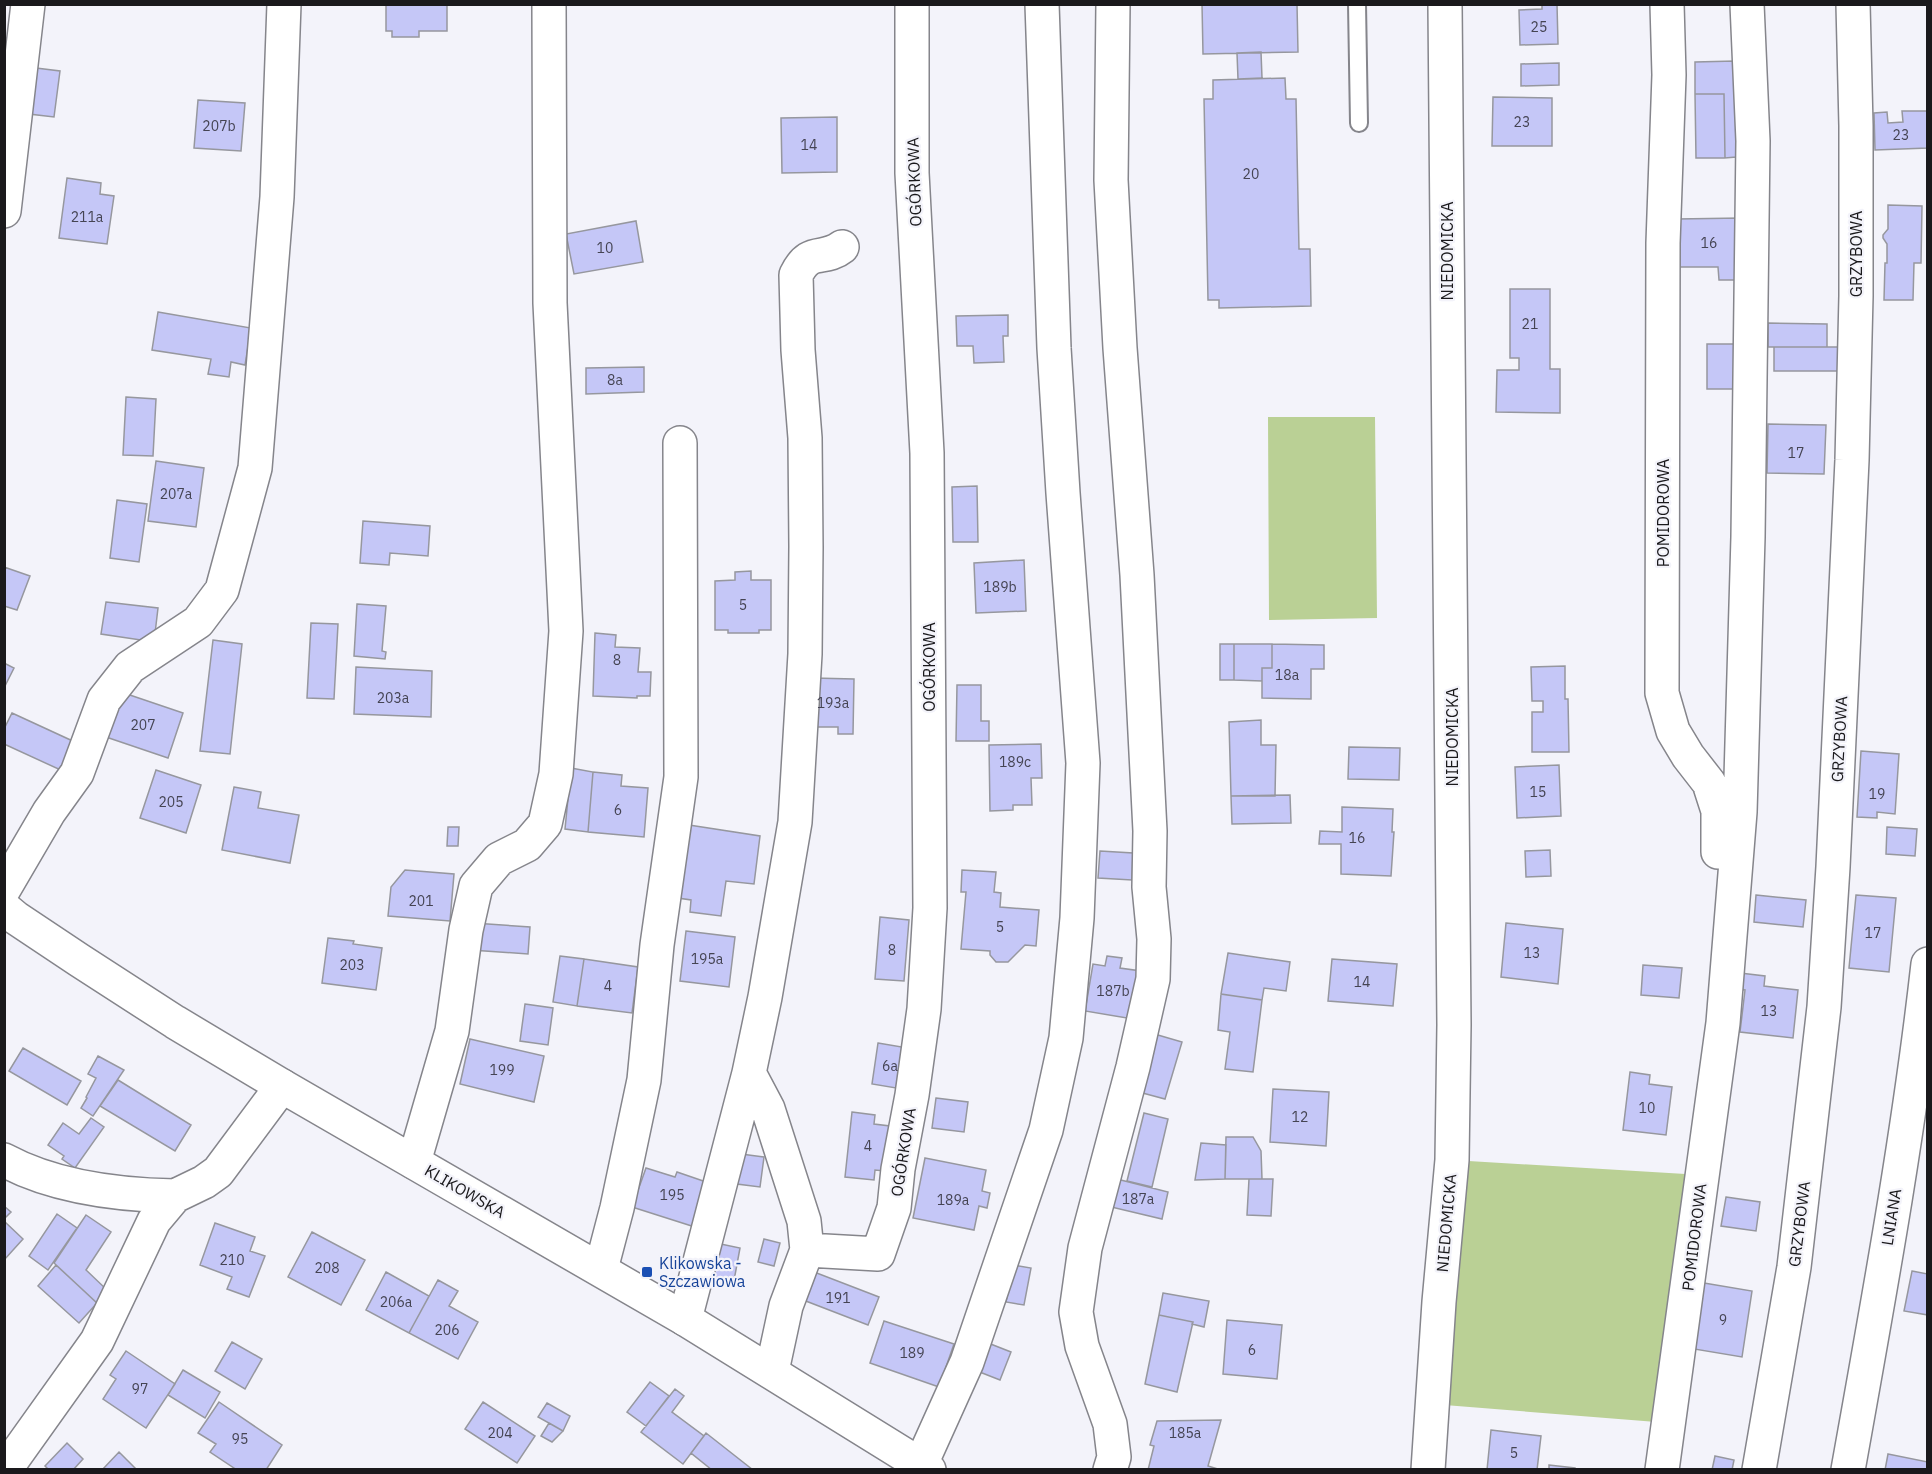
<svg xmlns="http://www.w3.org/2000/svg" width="1932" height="1474" font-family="'IBM Plex Sans',sans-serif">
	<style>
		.green { fill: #bad095 }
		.building { fill: #c5c7f7; stroke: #96979e; stroke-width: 1.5 }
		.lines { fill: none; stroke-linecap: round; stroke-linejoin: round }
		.service-casing { stroke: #85858b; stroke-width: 20 }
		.minor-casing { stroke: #85858b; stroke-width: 36 }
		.tertiary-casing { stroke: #85858b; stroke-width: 36 }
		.service { stroke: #fff; stroke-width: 16 }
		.minor { stroke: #fff; stroke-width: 33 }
		.tertiary { stroke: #fff; stroke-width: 33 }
		.transit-dot { fill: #1a4fb4; stroke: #f3f3fa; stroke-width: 2 }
		.labels { text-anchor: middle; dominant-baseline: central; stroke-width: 4.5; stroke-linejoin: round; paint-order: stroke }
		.number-label { font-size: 14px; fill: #454453 }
		.street-label { font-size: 16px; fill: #1a191c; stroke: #f3f3fa }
		.transit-label { font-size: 16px; fill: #164399; stroke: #f3f3fa; text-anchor: start }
	</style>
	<rect width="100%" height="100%" fill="#f3f3fa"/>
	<!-- green -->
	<path class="green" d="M 1268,417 L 1375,417 L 1377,618 L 1269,620 Z
		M 1452,1160 L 1702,1175 L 1669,1423 L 1432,1404 Z"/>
	<!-- building -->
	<path class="building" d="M 386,4 L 447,4 L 447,31 L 419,31 L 419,37 L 392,37 L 392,31 L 386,31 Z
		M 1202,4 L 1297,4 L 1298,52 L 1203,54 Z
		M 1542,4 L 1557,4 L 1558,44 L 1520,45 L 1519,10 L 1542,9 Z
		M 1261,52 L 1262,78 L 1238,79 L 1237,53 Z
		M 1735,61 L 1736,157 L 1725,158 L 1724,94 L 1695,94 L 1695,62 Z
		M 1559,63 L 1559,85 L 1521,86 L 1521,64 Z
		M 36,68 L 60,71 L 54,117 L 29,114 Z
		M 1285,78 L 1286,99 L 1296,99 L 1299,249 L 1310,249 L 1311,306 L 1219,308 L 1219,300 L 1208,300 L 1204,99 L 1213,99 L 1213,80 Z
		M 1695,94 L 1724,94 L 1725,158 L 1696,158 Z
		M 1493,97 L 1552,98 L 1552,146 L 1492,146 Z
		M 198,100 L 245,103 L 241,151 L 194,148 Z
		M 1902,111 L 1927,111 L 1928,148 L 1875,150 L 1874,113 L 1887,112 L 1888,123 L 1903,122 Z
		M 837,117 L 837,172 L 782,173 L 781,118 Z
		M 67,178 L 101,183 L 100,194 L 114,196 L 107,244 L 59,238 Z
		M 1888,205 L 1922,206 L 1921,263 L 1914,263 L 1913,300 L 1884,300 L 1885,263 L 1887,263 L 1887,244 L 1883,238 L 1883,235 L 1888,229 Z
		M 1741,218 L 1742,280 L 1719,280 L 1718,267 L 1677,267 L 1677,219 Z
		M 636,221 L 643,262 L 574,274 L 566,234 Z
		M 1510,289 L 1550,289 L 1550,369 L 1560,369 L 1560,413 L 1496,412 L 1497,370 L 1519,370 L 1519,358 L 1510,358 Z
		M 158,312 L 251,328 L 245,365 L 231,362 L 229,377 L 208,374 L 211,359 L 152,350 Z
		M 1008,315 L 1008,336 L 1003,336 L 1004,362 L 974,363 L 973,346 L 957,346 L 956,316 Z
		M 1768,323 L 1827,324 L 1827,347 L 1768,347 Z
		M 1707,344 L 1736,344 L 1736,389 L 1707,389 Z
		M 1774,347 L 1838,347 L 1838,371 L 1774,371 Z
		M 644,367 L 644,392 L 586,394 L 586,368 Z
		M 126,397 L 156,399 L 153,456 L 123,455 Z
		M 1768,424 L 1826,425 L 1824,474 L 1767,473 Z
		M 156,461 L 204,468 L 196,527 L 148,521 Z
		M 977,486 L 978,542 L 953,542 L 952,487 Z
		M 117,500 L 147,504 L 139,562 L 110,558 Z
		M 363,521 L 430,526 L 428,556 L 390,553 L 389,565 L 360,563 Z
		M 1024,560 L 1026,611 L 976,613 L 974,563 Z
		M 4,567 L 30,576 L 17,610 L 4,606 Z
		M 751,571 L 751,580 L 771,580 L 771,630 L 759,630 L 759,633 L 728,633 L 728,630 L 715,630 L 715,581 L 735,580 L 735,572 Z
		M 106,602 L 158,608 L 154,642 L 101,634 Z
		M 357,604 L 386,606 L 382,651 L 386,652 L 385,659 L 354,656 Z
		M 311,623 L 338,624 L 334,699 L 307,698 Z
		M 595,633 L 616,635 L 615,647 L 640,648 L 638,672 L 651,672 L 650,696 L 637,696 L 637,698 L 593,696 Z
		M 213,640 L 242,644 L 230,754 L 200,751 Z
		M 1220,644 L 1234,644 L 1234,680 L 1220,680 Z
		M 1234,644 L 1272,644 L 1272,668 L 1262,668 L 1262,681 L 1234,680 Z
		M 1272,644 L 1324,645 L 1324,669 L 1311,669 L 1311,699 L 1262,698 L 1262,668 L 1272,668 Z
		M 4,663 L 14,668 L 4,688 Z
		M 1565,666 L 1565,699 L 1568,699 L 1569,752 L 1532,752 L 1532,712 L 1543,712 L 1543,701 L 1532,701 L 1531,667 Z
		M 356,667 L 432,671 L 431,717 L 354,714 Z
		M 813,678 L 854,679 L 853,734 L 838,734 L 838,727 L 812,727 Z
		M 957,685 L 981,685 L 981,721 L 989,721 L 989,741 L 956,741 Z
		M 118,691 L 183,713 L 168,758 L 103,736 Z
		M 12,713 L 77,743 L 65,772 L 4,744 L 4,729 Z
		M 1261,720 L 1261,745 L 1276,745 L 1275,796 L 1231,796 L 1229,722 Z
		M 1041,744 L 1042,778 L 1031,778 L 1032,805 L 1013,805 L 1013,810 L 990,811 L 989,745 Z
		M 1349,747 L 1400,748 L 1399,780 L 1348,779 Z
		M 1861,751 L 1899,754 L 1895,814 L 1877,812 L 1877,818 L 1857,817 Z
		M 1559,765 L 1561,816 L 1517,818 L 1515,767 Z
		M 571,768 L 593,772 L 588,832 L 565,829 Z
		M 156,770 L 201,785 L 186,833 L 140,818 Z
		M 593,772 L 622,775 L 621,786 L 648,788 L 644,837 L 588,832 Z
		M 234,787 L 261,792 L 258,808 L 299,815 L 290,863 L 222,850 Z
		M 1290,795 L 1291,823 L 1232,824 L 1231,796 Z
		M 1342,807 L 1393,809 L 1392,832 L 1394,832 L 1391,876 L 1341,874 L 1341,844 L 1319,844 L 1320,831 L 1342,832 Z
		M 689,825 L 760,836 L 754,884 L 726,881 L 721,916 L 690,912 L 691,900 L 678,898 Z
		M 448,827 L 459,827 L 458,846 L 447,846 Z
		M 1887,827 L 1917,829 L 1915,856 L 1886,854 Z
		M 1550,850 L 1551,876 L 1526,877 L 1525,851 Z
		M 1100,851 L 1133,853 L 1132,880 L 1098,878 Z
		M 405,870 L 454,874 L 450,921 L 388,916 L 391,887 Z
		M 962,870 L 996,872 L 994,892 L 1001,893 L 1000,907 L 1039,910 L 1036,946 L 1025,945 L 1008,962 L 996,962 L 990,955 L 990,951 L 961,949 L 966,892 L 961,892 Z
		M 1756,895 L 1806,900 L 1803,927 L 1754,922 Z
		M 1856,895 L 1896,898 L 1889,972 L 1849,968 Z
		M 880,917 L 909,920 L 904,981 L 875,979 Z
		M 473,923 L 530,927 L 528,954 L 471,950 Z
		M 1506,923 L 1563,929 L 1558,984 L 1501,977 Z
		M 686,931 L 735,937 L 729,987 L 680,981 Z
		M 328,938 L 354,941 L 353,944 L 382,948 L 376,990 L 322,983 Z
		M 1228,953 L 1290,962 L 1286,991 L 1264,988 L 1262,1000 L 1221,994 Z
		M 560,956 L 584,959 L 577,1006 L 553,1002 Z
		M 1107,956 L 1122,958 L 1120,968 L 1141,971 L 1133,1019 L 1085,1011 L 1093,964 L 1105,966 Z
		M 584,959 L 638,967 L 632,1013 L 577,1006 Z
		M 1332,959 L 1397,964 L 1393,1006 L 1328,1001 Z
		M 1643,965 L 1682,968 L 1679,998 L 1641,995 Z
		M 1740,973 L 1765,976 L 1764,986 L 1798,990 L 1793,1038 L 1740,1032 L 1745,990 L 1738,989 Z
		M 1221,994 L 1262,1000 L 1253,1072 L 1225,1069 L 1230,1032 L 1218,1030 Z
		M 525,1004 L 553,1008 L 548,1045 L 520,1041 Z
		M 1151,1033 L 1182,1042 L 1165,1099 L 1135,1091 Z
		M 470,1039 L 544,1056 L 534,1102 L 460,1084 Z
		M 878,1043 L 908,1048 L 902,1089 L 872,1084 Z
		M 23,1048 L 81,1081 L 67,1105 L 9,1071 Z
		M 98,1056 L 124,1070 L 93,1116 L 81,1108 L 87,1098 L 86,1097 L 96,1078 L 88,1074 Z
		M 1630,1072 L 1650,1075 L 1649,1084 L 1672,1087 L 1666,1135 L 1623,1130 Z
		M 118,1080 L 191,1125 L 175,1151 L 100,1106 Z
		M 1273,1089 L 1329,1092 L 1326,1146 L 1270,1142 Z
		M 936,1098 L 968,1102 L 964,1132 L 932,1128 Z
		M 852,1112 L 875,1115 L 874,1124 L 890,1126 L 885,1171 L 875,1170 L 874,1180 L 845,1177 Z
		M 1144,1113 L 1168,1119 L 1152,1187 L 1127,1181 Z
		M 91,1118 L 104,1127 L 75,1168 L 62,1159 L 64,1156 L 48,1145 L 63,1123 L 79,1134 Z
		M 1226,1137 L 1253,1137 L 1261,1151 L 1262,1179 L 1225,1179 Z
		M 1201,1143 L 1226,1145 L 1225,1179 L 1195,1180 Z
		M 741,1154 L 764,1157 L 760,1187 L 737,1184 Z
		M 925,1158 L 986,1170 L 982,1191 L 990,1193 L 987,1208 L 979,1206 L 974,1230 L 913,1218 Z
		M 646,1168 L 675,1177 L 677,1172 L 712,1184 L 698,1228 L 632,1207 Z
		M 1113,1178 L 1168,1192 L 1162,1219 L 1107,1206 Z
		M 1249,1179 L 1273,1179 L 1271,1216 L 1247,1215 Z
		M 1726,1197 L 1760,1202 L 1756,1231 L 1721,1226 Z
		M 4,1206 L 11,1212 L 4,1219 Z
		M 57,1214 L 77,1228 L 48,1270 L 29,1256 Z
		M 86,1215 L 111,1232 L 86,1270 L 106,1289 L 97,1303 L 54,1263 Z
		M 4,1221 L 23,1239 L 5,1259 L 4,1258 Z
		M 215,1223 L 255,1237 L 250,1251 L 265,1256 L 249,1297 L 227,1289 L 232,1277 L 200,1265 Z
		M 312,1232 L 365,1260 L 341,1305 L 288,1277 Z
		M 764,1239 L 780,1243 L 774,1266 L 758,1262 Z
		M 716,1243 L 740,1248 L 733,1286 L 709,1282 Z
		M 56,1265 L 97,1303 L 79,1323 L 38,1286 Z
		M 1013,1265 L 1031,1268 L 1024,1305 L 1006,1302 Z
		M 809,1270 L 879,1297 L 868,1325 L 798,1298 Z
		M 1912,1271 L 1928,1274 L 1928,1315 L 1904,1311 Z
		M 386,1272 L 429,1296 L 409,1333 L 366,1310 Z
		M 438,1280 L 458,1291 L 449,1306 L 478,1322 L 458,1359 L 409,1333 Z
		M 1704,1283 L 1752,1291 L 1742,1357 L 1694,1349 Z
		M 1163,1293 L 1209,1301 L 1204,1327 L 1192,1324 L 1193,1322 L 1159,1315 Z
		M 1159,1315 L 1193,1322 L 1177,1392 L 1145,1384 Z
		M 1227,1320 L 1282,1325 L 1277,1379 L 1223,1374 Z
		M 884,1321 L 954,1344 L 939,1387 L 870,1363 Z
		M 983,1341 L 1011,1352 L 1000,1380 L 972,1369 Z
		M 232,1342 L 262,1359 L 245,1389 L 215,1371 Z
		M 126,1351 L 175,1384 L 146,1428 L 103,1399 L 116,1379 L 110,1375 Z
		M 183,1370 L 220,1392 L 205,1418 L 168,1395 Z
		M 650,1382 L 669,1396 L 646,1426 L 627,1412 Z
		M 675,1389 L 684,1396 L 672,1412 L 704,1436 L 683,1464 L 641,1432 Z
		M 219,1402 L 282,1445 L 266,1470 L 237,1470 L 210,1452 L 216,1444 L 198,1433 Z
		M 483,1402 L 535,1436 L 517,1463 L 465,1429 Z
		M 547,1403 L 570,1416 L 563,1431 L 538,1417 Z
		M 1221,1420 L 1208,1466 L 1221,1470 L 1148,1470 L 1154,1446 L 1150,1445 L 1157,1421 Z
		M 549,1423 L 563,1431 L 552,1442 L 541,1436 Z
		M 1491,1430 L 1541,1436 L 1537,1470 L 1487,1470 Z
		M 706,1433 L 753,1470 L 712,1470 L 691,1453 Z
		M 67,1443 L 83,1459 L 73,1470 L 49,1470 L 45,1466 Z
		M 119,1452 L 137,1470 L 102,1470 Z
		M 1888,1454 L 1928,1462 L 1928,1470 L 1885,1470 Z
		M 1715,1456 L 1734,1460 L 1732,1470 L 1712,1470 Z
		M 1549,1465 L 1575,1468 L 1575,1470 L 1549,1470 Z"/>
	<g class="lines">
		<defs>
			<path id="service" d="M 1357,4 L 1359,123"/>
			<path id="minor" d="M 1667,4 L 1669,75 L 1663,243 L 1662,693 L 1673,731 L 1688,756 L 1709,783 L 1718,811 L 1718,852
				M 4,211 L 28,4
				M 4,889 L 49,812 L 77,773 L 104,700 L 130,667 L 198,622 L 222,590 L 255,468 L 277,197 L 284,4
				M 4,1160 C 54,1187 119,1195 175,1196
				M 414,1162 L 452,1031 L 466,930 L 476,886 L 499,859 L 527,845 L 545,824 L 556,774 L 566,631 L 550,303 L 549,4
				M 807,1250 L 878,1254 L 894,1208 L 898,1169 L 912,1095 L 924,1009 L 930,908 L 927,453 L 912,173 L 912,4
				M 601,1269 L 617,1208 L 644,1080 L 657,945 L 681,777 L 680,443
				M 685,1319 L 749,1073
				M 772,1371 L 786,1306 L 807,1250 L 804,1221 L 768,1109 L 749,1073 L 765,997 L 795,822 L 805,654 L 806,547 L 805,438 L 798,350 L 796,275 C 810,246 823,262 842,247
				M 921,1464 L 967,1362 L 1046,1130 L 1066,1038 L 1077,918 L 1083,763 L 1063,493 L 1054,348 L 1042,4
				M 5,1470 L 97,1341 L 154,1221 L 175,1196 L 204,1182 L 218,1172 L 282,1086
				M 1110,1470 L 1114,1457 L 1110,1424 L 1082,1346 L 1076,1312 L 1085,1248 L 1133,1067 L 1153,979 L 1154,939 L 1149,887 L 1150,831 L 1137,575 L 1120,348 L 1111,180 L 1113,4
				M 1662,1470 L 1723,1023 L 1740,812 L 1748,537 L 1753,141 L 1747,4
				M 1759,1470 L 1794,1267 L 1824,1007 L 1833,867 L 1852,460 L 1856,296 L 1856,126 L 1853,4
				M 1848,1470 C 1878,1302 1909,1134 1928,964"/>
			<path id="tertiary" d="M 4,908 L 16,918 L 79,960 L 175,1022 L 282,1086 L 685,1319 L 929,1470
				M 1428,1470 L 1439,1302 L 1452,1160 L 1454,1025 L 1445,4"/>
		</defs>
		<!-- service casing -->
		<use href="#service" class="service-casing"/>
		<!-- minor casing -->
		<use href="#minor" class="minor-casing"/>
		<!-- tertiary casing -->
		<use href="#tertiary" class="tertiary-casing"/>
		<!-- service -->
		<use href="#service" class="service"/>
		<!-- minor -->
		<use href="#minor" class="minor"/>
		<!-- tertiary -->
		<use href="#tertiary" class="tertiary"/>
	</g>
	<!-- markers -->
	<rect class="transit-dot" x="641" y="1266" width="12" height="12" rx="3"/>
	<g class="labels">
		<!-- number labels -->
		<g class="number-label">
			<text x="1539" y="27">25</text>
			<text x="1522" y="122">23</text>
			<text x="219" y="126">207b</text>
			<text x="1901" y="135">23</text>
			<text x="809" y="145">14</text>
			<text x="1251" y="174">20</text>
			<text x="87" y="217">211a</text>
			<text x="1709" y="243">16</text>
			<text x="605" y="248">10</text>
			<text x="1530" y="324">21</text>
			<text x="615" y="380">8a</text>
			<text x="1796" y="453">17</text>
			<text x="176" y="494">207a</text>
			<text x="1000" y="587">189b</text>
			<text x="743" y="605">5</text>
			<text x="617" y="660">8</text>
			<text x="1287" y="675">18a</text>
			<text x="393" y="698">203a</text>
			<text x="833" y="703">193a</text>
			<text x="143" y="725">207</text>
			<text x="1015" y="762">189c</text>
			<text x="1538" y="792">15</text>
			<text x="1877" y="794">19</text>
			<text x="171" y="802">205</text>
			<text x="618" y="810">6</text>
			<text x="1357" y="838">16</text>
			<text x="421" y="901">201</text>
			<text x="1000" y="927">5</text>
			<text x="1873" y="933">17</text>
			<text x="892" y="950">8</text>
			<text x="1532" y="953">13</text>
			<text x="707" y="959">195a</text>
			<text x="352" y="965">203</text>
			<text x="1362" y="982">14</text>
			<text x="608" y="986">4</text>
			<text x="1113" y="991">187b</text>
			<text x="1769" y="1011">13</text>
			<text x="890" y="1066">6a</text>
			<text x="502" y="1070">199</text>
			<text x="1647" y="1108">10</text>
			<text x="1300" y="1117">12</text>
			<text x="868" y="1146">4</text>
			<text x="672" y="1195">195</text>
			<text x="1138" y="1199">187a</text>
			<text x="953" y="1200">189a</text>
			<text x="232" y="1260">210</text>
			<text x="327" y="1268">208</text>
			<text x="838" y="1298">191</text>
			<text x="396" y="1302">206a</text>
			<text x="1723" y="1320">9</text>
			<text x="447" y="1330">206</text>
			<text x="1252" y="1350">6</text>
			<text x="912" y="1353">189</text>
			<text x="140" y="1389">97</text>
			<text x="500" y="1433">204</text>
			<text x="1185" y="1433">185a</text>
			<text x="240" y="1439">95</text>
			<text x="1514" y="1453">5</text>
		</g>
		<!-- street labels -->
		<g class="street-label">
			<text transform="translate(914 182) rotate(-92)">OGÓRKOWA</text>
			<text transform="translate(1447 251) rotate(-90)">NIEDOMICKA</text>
			<text transform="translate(1856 254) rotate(-90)">GRZYBOWA</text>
			<text transform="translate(1663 513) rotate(-90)">POMIDOROWA</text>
			<text transform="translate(929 667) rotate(-90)">OGÓRKOWA</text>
			<text transform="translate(1452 737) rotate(-90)">NIEDOMICKA</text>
			<text transform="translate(1839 739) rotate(-87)">GRZYBOWA</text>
			<text transform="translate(903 1152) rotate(-81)">OGÓRKOWA</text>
			<text transform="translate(465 1191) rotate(30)">KLIKOWSKA</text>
			<text transform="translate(1891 1217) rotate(-81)">LNIANA</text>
			<text transform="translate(1446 1223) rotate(-85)">NIEDOMICKA</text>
			<text transform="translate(1799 1224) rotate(-83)">GRZYBOWA</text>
			<text transform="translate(1694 1237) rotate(-83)">POMIDOROWA</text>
		</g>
		<!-- transit labels -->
		<g class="transit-label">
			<text x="659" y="1263">Klikowska -<tspan x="659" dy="18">Szczawiowa</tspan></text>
		</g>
	</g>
	<!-- border -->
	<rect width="1932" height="1474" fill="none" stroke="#1a191c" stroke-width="12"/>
</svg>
